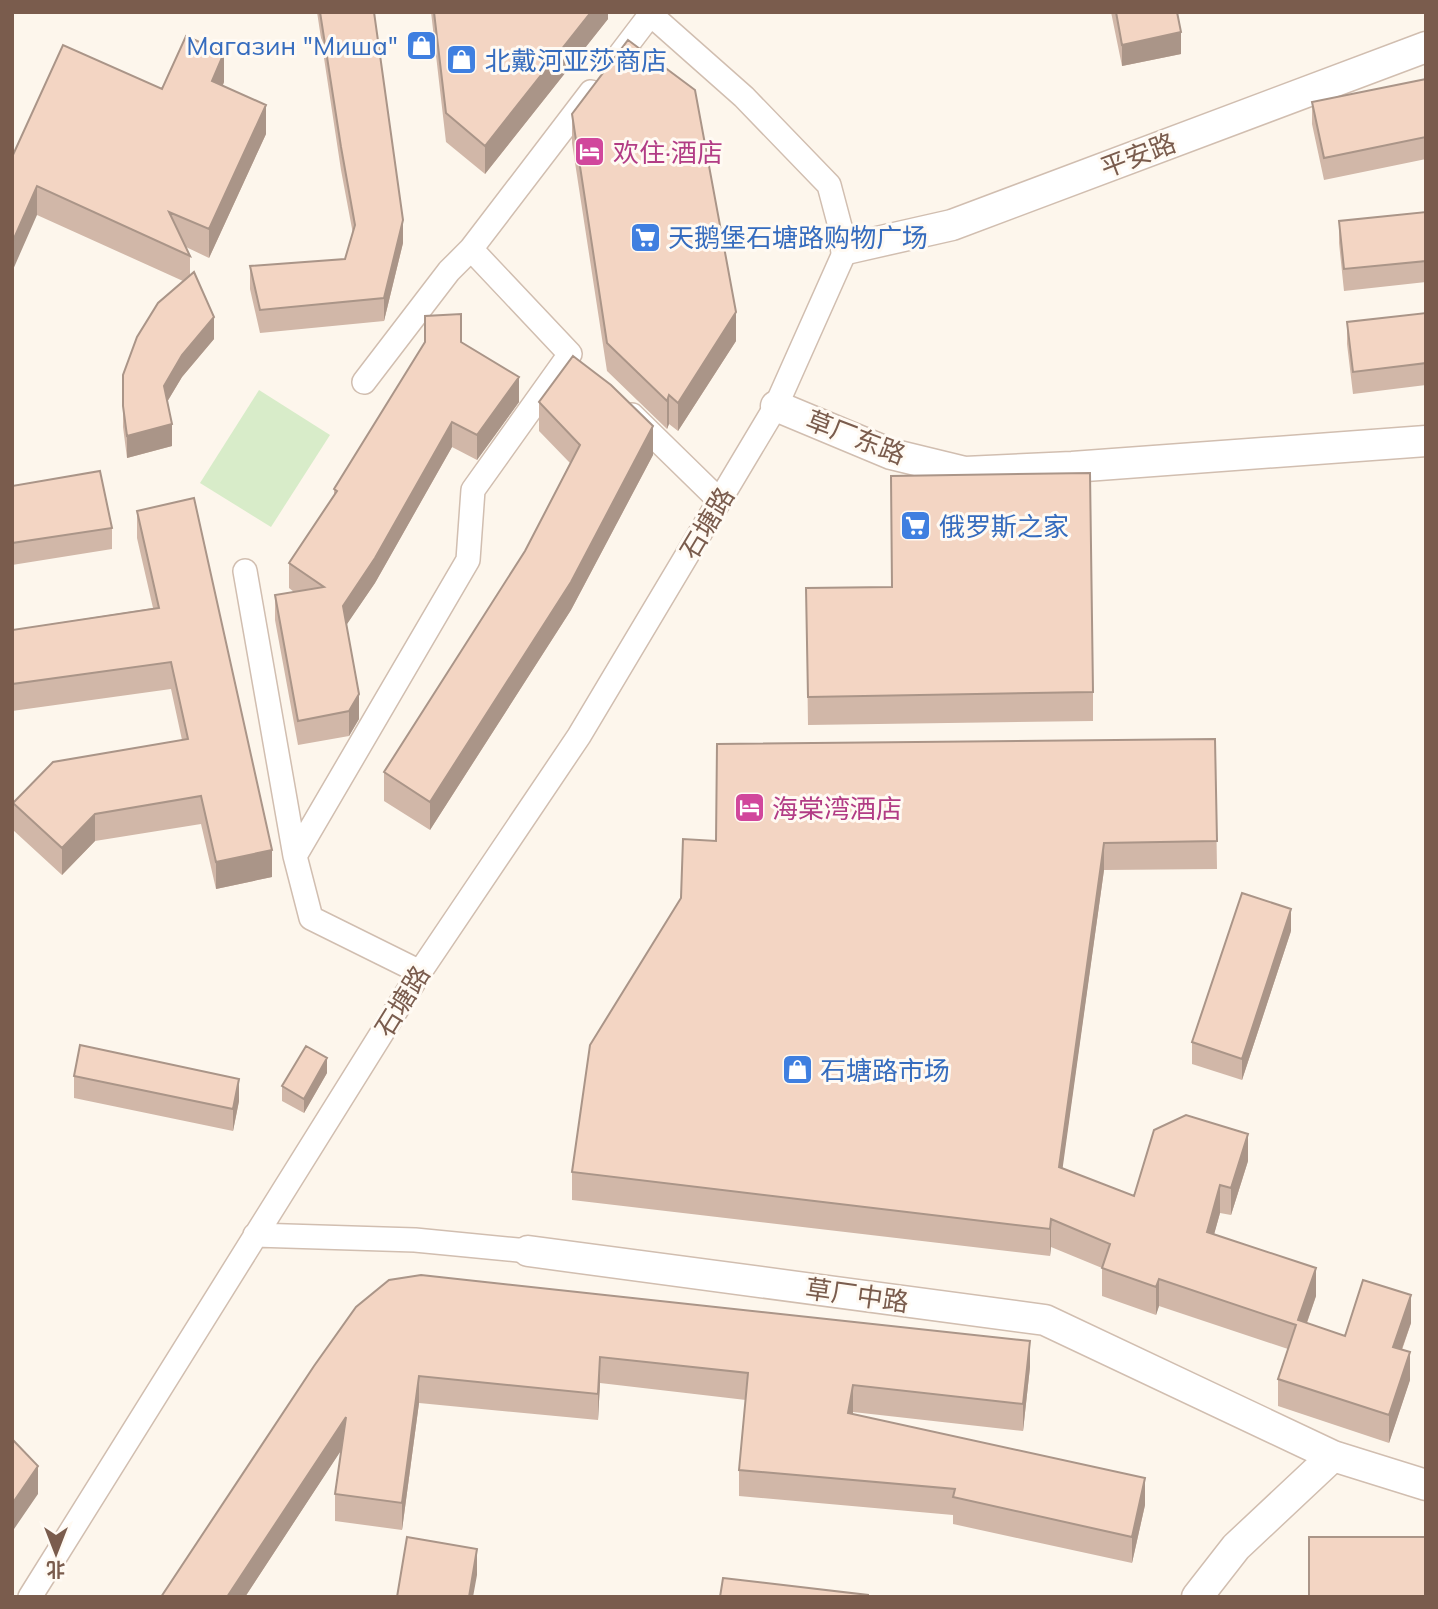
<svg xmlns="http://www.w3.org/2000/svg" width="1438" height="1609" font-family="Mulish,'Noto Sans SC',sans-serif">
	<style>
		.green { fill: #d8ecc9 }
		.lines { fill: none; stroke-linecap: round; stroke-linejoin: round }
		.pedestrian-casing { stroke: #d1beb0; stroke-width: 26 }
		.minor-casing { stroke: #d1beb0; stroke-width: 33 }
		.pedestrian { stroke: #fff; stroke-width: 23 }
		.minor { stroke: #fff; stroke-width: 30 }
		.wall { fill: #d1b7a8 }
		.shaded-wall { fill: #aa9588 }
		.building { fill: #f3d5c3; stroke: #aa9588; stroke-width: 2 }
		.labels { text-anchor: middle; dominant-baseline: central; stroke-width: 6; stroke-linejoin: round; paint-order: stroke }
		.shop-label { font-size: 26px; fill: #366cbe; stroke: #fffaf3; text-anchor: start }
		.hotel-label { font-size: 26px; fill: #b23c85; stroke: #fffaf3; text-anchor: start }
		.street-label { font-size: 26px; fill: #7a5c4d; stroke: #fffaf3 }
	</style>
	<rect width="100%" height="100%" fill="#fdf6ec"/>
	<!-- green -->
	<path class="green" d="M 259,390 L 330,435 L 271,527 L 200,483 Z"/>
	<g class="lines">
		<defs>
			<path id="pedestrian" d="M 612,65 L 650,15
				M 364,382 L 449,271 L 471,249 L 591,92
				M 632,415 L 720,501
				M 245,571 L 295,856 L 311,918 L 420,972
				M 295,856 L 468,560 L 473,490 L 570,354 L 471,249
				M 255,1235 L 415,1240 L 528,1251
				M 30,1597 L 420,972 L 579,736 L 776,406 L 846,249 L 829,185 L 744,97 L 648,12"/>
			<path id="minor" d="M 846,249 L 952,225 L 1426,47
				M 776,406 L 891,454 L 965,472 L 1072,467 L 1426,441
				M 528,1251 L 1045,1320 L 1333,1456 L 1426,1485
				M 1197,1597 L 1236,1547 L 1333,1456"/>
		</defs>
		<!-- pedestrian casing -->
		<use href="#pedestrian" class="pedestrian-casing"/>
		<!-- minor casing -->
		<use href="#minor" class="minor-casing"/>
		<!-- pedestrian -->
		<use href="#pedestrian" class="pedestrian"/>
		<!-- minor -->
		<use href="#minor" class="minor"/>
	</g>
	<!-- wall -->
	<path class="wall" d="M 317,12 L 374,12 L 403,243 L 384,321 L 260,333 L 250,289 L 250,266 L 345,259 L 353,234 L 341,170 Z
		M 431,12 L 608,12 L 608,19 L 485,174 L 446,142 Z
		M 1111,12 L 1177,12 L 1181,54 L 1122,66 Z
		M 1426,79 L 1426,159 L 1324,180 L 1312,124 L 1312,102 Z
		M 224,82 L 223,85 L 266,134 L 209,258 L 186,247 L 190,256 L 190,276 L 214,339 L 182,377 L 167,402 L 172,446 L 127,458 L 123,427 L 123,375 L 183,281 L 37,215 L 12,157 L 162,89 Z
		M 572,114 L 736,341 L 678,431 L 669,424 L 667,429 L 607,371 L 572,143 Z
		M 1426,212 L 1426,282 L 1344,291 L 1339,243 L 1339,221 Z
		M 1426,313 L 1426,385 L 1353,394 L 1347,344 L 1347,322 Z
		M 461,342 L 519,402 L 477,460 L 452,447 L 375,583 L 346,625 L 359,719 L 349,736 L 298,745 L 275,620 L 275,595 L 294,592 L 289,588 L 289,563 L 334,496 L 334,489 Z
		M 539,402 L 653,455 L 571,610 L 430,830 L 384,801 L 384,772 L 525,551 L 570,463 L 539,431 Z
		M 12,486 L 112,528 L 112,549 L 12,565 Z
		M 137,511 L 272,877 L 216,889 L 201,824 L 95,841 L 62,875 L 13,830 L 13,803 L 182,740 L 171,689 L 12,711 L 12,630 L 153,608 L 137,538 Z
		M 806,588 L 1093,692 L 1093,721 L 808,725 Z
		M 1215,739 L 1217,869 L 1104,870 L 1062,1168 L 1134,1196 L 1248,1161 L 1231,1215 L 1220,1213 L 1214,1234 L 1316,1296 L 1307,1323 L 1345,1336 L 1411,1323 L 1402,1350 L 1410,1380 L 1389,1443 L 1278,1406 L 1278,1379 L 1288,1349 L 1159,1306 L 1156,1315 L 1102,1296 L 1102,1268 L 1051,1247 L 1050,1256 L 572,1200 L 572,1172 L 716,841 Z
		M 1291,931 L 1242,1080 L 1192,1064 L 1192,1042 Z
		M 327,1073 L 304,1113 L 282,1101 L 282,1086 Z
		M 74,1076 L 239,1101 L 233,1131 L 74,1098 Z
		M 356,1307 L 1030,1367 L 1023,1431 L 853,1412 L 853,1414 L 1145,1505 L 1132,1563 L 953,1524 L 953,1515 L 739,1496 L 739,1470 L 746,1400 L 600,1383 L 598,1420 L 419,1403 L 402,1530 L 335,1521 L 335,1494 L 341,1450 L 245,1597 L 161,1597 Z"/>
	<!-- shaded-wall -->
	<path class="shaded-wall" d="M 591,12 L 608,12 L 608,19 L 485,174 L 485,146 Z
		M 1181,32 L 1181,54 L 1122,66 L 1122,45 Z
		M 224,53 L 224,82 L 212,109 L 212,81 Z
		M 266,105 L 266,134 L 209,258 L 209,229 Z
		M 37,186 L 37,215 L 12,272 L 12,243 Z
		M 403,220 L 403,243 L 384,321 L 384,298 Z
		M 736,312 L 736,341 L 678,431 L 678,403 Z
		M 214,317 L 214,339 L 182,377 L 164,407 L 164,386 L 182,355 Z
		M 519,377 L 519,402 L 477,460 L 477,435 Z
		M 669,395 L 669,424 L 667,429 L 667,401 Z
		M 452,422 L 452,447 L 375,583 L 343,630 L 343,606 Z
		M 172,424 L 172,446 L 127,458 L 127,436 Z
		M 653,426 L 653,455 L 571,610 L 430,830 L 430,802 Z
		M 359,694 L 359,719 L 349,736 L 349,711 Z
		M 95,814 L 95,841 L 62,875 L 62,848 Z
		M 1104,843 L 1104,870 L 1059,1194 L 1059,1167 Z
		M 272,850 L 272,877 L 216,889 L 216,862 Z
		M 1291,909 L 1291,931 L 1242,1080 L 1242,1059 Z
		M 327,1058 L 327,1073 L 304,1113 L 304,1099 Z
		M 239,1079 L 239,1101 L 233,1131 L 233,1109 Z
		M 1248,1134 L 1248,1161 L 1231,1215 L 1231,1188 Z
		M 1220,1185 L 1220,1213 L 1207,1260 L 1207,1232 Z
		M 1051,1219 L 1051,1247 L 1050,1256 L 1050,1229 Z
		M 1316,1268 L 1316,1296 L 1298,1348 L 1298,1320 Z
		M 1159,1279 L 1159,1306 L 1156,1315 L 1156,1287 Z
		M 1411,1295 L 1411,1323 L 1393,1374 L 1393,1347 Z
		M 1030,1341 L 1030,1367 L 1023,1431 L 1023,1404 Z
		M 1410,1352 L 1410,1380 L 1389,1443 L 1389,1415 Z
		M 600,1357 L 600,1383 L 598,1420 L 598,1394 Z
		M 419,1376 L 419,1403 L 402,1530 L 402,1503 Z
		M 853,1385 L 853,1412 L 848,1439 L 848,1413 Z
		M 346,1417 L 346,1443 L 245,1597 L 227,1597 Z
		M 38,1466 L 38,1494 L 12,1532 L 12,1504 Z
		M 1145,1478 L 1145,1505 L 1132,1563 L 1132,1537 Z
		M 477,1549 L 477,1575 L 473,1597 L 469,1597 Z"/>
	<!-- building -->
	<path class="building" d="M 320,12 L 374,12 L 403,220 L 384,298 L 260,310 L 250,266 L 345,259 L 355,225 L 341,147 Z
		M 434,12 L 591,12 L 485,146 L 446,113 Z
		M 1116,12 L 1177,12 L 1181,32 L 1122,45 Z
		M 186,36 L 224,53 L 212,81 L 266,105 L 209,229 L 169,212 L 190,256 L 37,186 L 12,243 L 12,157 L 63,45 L 162,89 Z
		M 628,40 L 695,90 L 736,312 L 678,403 L 669,395 L 667,401 L 607,343 L 572,114 Z
		M 1426,79 L 1426,137 L 1324,158 L 1312,102 Z
		M 1426,212 L 1426,261 L 1344,269 L 1339,221 Z
		M 194,272 L 214,317 L 182,355 L 164,386 L 172,424 L 127,436 L 123,406 L 123,375 L 137,337 L 158,303 Z
		M 1426,313 L 1426,363 L 1353,372 L 1347,322 Z
		M 461,314 L 461,342 L 519,377 L 477,435 L 452,422 L 375,558 L 343,606 L 359,694 L 349,711 L 298,721 L 275,595 L 324,587 L 289,563 L 337,491 L 334,489 L 425,342 L 425,316 Z
		M 573,356 L 611,385 L 653,426 L 571,582 L 430,802 L 384,772 L 525,551 L 580,445 L 539,402 Z
		M 100,471 L 112,528 L 12,543 L 12,486 Z
		M 1090,473 L 1093,692 L 808,697 L 806,588 L 892,587 L 891,476 Z
		M 194,498 L 272,850 L 216,862 L 201,796 L 95,814 L 62,848 L 13,803 L 53,762 L 188,739 L 171,662 L 12,684 L 12,630 L 159,608 L 137,511 Z
		M 1215,739 L 1217,841 L 1104,843 L 1059,1167 L 1134,1196 L 1154,1130 L 1186,1115 L 1248,1134 L 1231,1188 L 1220,1185 L 1207,1232 L 1316,1268 L 1298,1320 L 1345,1336 L 1363,1280 L 1411,1295 L 1393,1347 L 1410,1352 L 1389,1415 L 1278,1379 L 1296,1325 L 1159,1279 L 1156,1287 L 1102,1268 L 1110,1244 L 1051,1219 L 1050,1229 L 572,1172 L 590,1045 L 681,898 L 683,839 L 716,841 L 717,744 Z
		M 1242,893 L 1291,909 L 1242,1059 L 1192,1042 Z
		M 80,1045 L 239,1079 L 233,1109 L 74,1076 Z
		M 306,1046 L 327,1058 L 304,1099 L 282,1086 Z
		M 421,1275 L 1030,1341 L 1023,1404 L 853,1385 L 848,1413 L 1145,1478 L 1132,1537 L 953,1497 L 955,1489 L 739,1470 L 748,1373 L 600,1357 L 598,1394 L 419,1376 L 402,1503 L 335,1494 L 346,1417 L 227,1597 L 161,1597 L 314,1366 L 356,1307 L 389,1280 Z
		M 12,1439 L 38,1466 L 12,1504 Z
		M 407,1537 L 477,1549 L 469,1597 L 397,1597 Z
		M 1309,1537 L 1426,1537 L 1426,1597 L 1309,1597 Z
		M 723,1578 L 868,1595 L 868,1597 L 720,1597 Z"/>
	<!-- icons -->
	<defs>
		<symbol id="shop-square" viewBox="-11 -11 22 22"><rect x="-9" y="-9" width="18" height="18" rx="4" fill="#3f7fe0" stroke="#fffaf3"/><path d="M-5-2.5h2.3a2.7 3.5 0 0 1 5.4 0H5L5.5 6h-11ZM-1.5-2.5h3a1.5 2.3 0 0 0-3 0Z" fill="#fff"/></symbol>
		<symbol id="hotel-square" viewBox="-11 -11 22 22"><rect x="-9" y="-9" width="18" height="18" rx="4" fill="#d1479c" stroke="#fffaf3"/><path d="M-6-4.5h1.5V1H6V5H4.5V3h-9V5H-6ZM-4 0a1.8 1.8 0 1 1 3.6 0ZM.5 0V-2.5h3Q6-2.5 6 0Z" fill="#fff"/></symbol>
		<symbol id="supermarket-square" viewBox="-11 -11 22 22"><rect x="-9" y="-9" width="18" height="18" rx="4" fill="#3f7fe0" stroke="#fffaf3"/><path d="M-6-5.5h2.5l.6 2H6L4.5 2H-2.5L-4.4-4H-6ZM-1.5 3.2a1.3 1.3 0 1 0 .1 0ZM3 3.2a1.3 1.3 0 1 0 .1 0Z" fill="#fff"/></symbol>
	</defs>
	<g fill-rule="evenodd">
		<use href="#shop-square" x="404" y="28" width="35" height="35"/>
		<use href="#shop-square" x="444" y="42" width="35" height="35"/>
		<use href="#hotel-square" x="572" y="134" width="35" height="35"/>
		<use href="#supermarket-square" x="628" y="220" width="35" height="35"/>
		<use href="#supermarket-square" x="898" y="508" width="35" height="35"/>
		<use href="#hotel-square" x="732" y="790" width="35" height="35"/>
		<use href="#shop-square" x="780" y="1052" width="35" height="35"/>
	</g>
	<g class="labels">
		<!-- shop labels -->
		<g class="shop-label">
			<text x="398" y="45" text-anchor="end">Магазин "Миша"</text>
			<text x="485" y="60">北戴河亚莎商店</text>
			<text x="668" y="237">天鹅堡石塘路购物广场</text>
			<text x="939" y="526">俄罗斯之家</text>
			<text x="820" y="1070">石塘路市场</text>
		</g>
		<!-- hotel labels -->
		<g class="hotel-label">
			<text x="613" y="152">欢住·酒店</text>
			<text x="772" y="808">海棠湾酒店</text>
		</g>
		<!-- street labels -->
		<g class="street-label">
			<text transform="translate(1138 155) rotate(-21)">平安路</text>
			<text transform="translate(856 437) rotate(21)">草厂东路</text>
			<text transform="translate(707 523) rotate(-59)">石塘路</text>
			<text transform="translate(402 1001) rotate(-58)">石塘路</text>
			<text transform="translate(857 1295) rotate(8)">草厂中路</text>
		</g>
	</g>
	<!-- border -->
	<rect width="1438" height="1609" fill="none" stroke="#7a5c4d" stroke-width="28"/>
	<!-- north arrow -->
	<g transform="translate(56 1553) rotate(180)" stroke="#fffaf3" stroke-width="5" paint-order="stroke">
	<path d="M0-5L12 26L0 18L-12 26Z" fill="#7a5c4d"/>
	<text y="-10" font-size="19" font-weight="bold" text-anchor="middle" fill="#7a5c4d">北</text>
	</g>
</svg>
